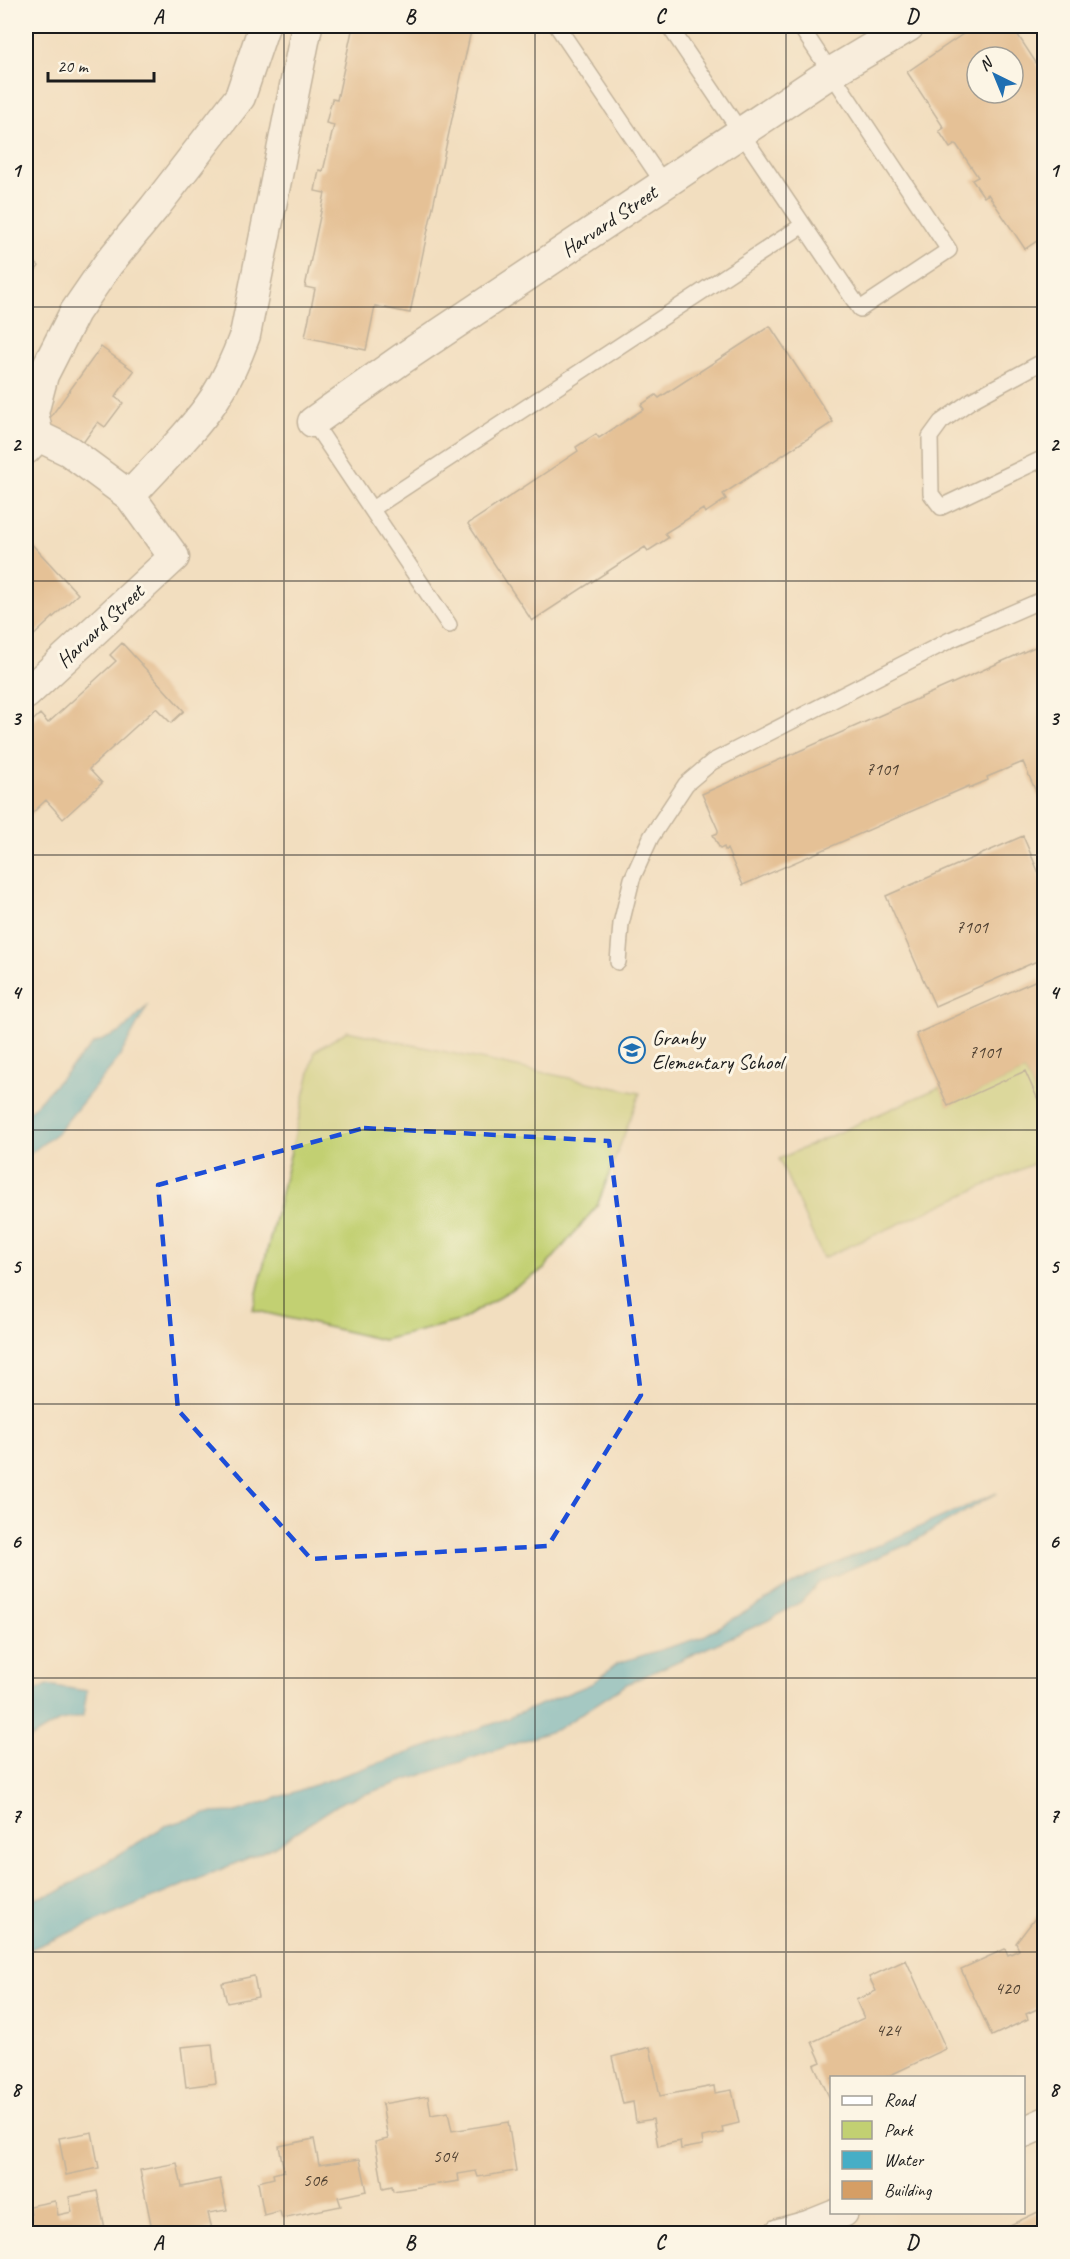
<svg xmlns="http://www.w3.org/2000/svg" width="1070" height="2259" font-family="Caveat,sans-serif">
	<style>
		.green { fill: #c2d072; stroke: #6f7647; stroke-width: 1.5 }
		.water { fill: #46aec6; stroke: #316571; stroke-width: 1.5 }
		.building { fill: #d59e65; fill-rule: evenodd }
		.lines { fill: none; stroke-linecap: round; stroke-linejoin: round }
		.service-casing { stroke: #877d6e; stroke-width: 18 }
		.minor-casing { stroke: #877d6e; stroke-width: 33 }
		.service { stroke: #fff; stroke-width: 15 }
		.minor { stroke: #fff; stroke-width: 30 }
		.marked { fill: none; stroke: #1d4ed8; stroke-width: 4.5; stroke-dasharray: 12 8; stroke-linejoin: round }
		.grid { fill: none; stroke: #1c1c1c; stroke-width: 1.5; stroke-opacity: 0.55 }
		.labels { text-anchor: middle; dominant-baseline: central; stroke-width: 6; stroke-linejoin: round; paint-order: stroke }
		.number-label { font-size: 18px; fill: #4a3c2e }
		.street-label { font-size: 21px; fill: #1c1c1c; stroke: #fcf5e5 }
		.poi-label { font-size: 21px; fill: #1c1c1c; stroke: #fcf5e5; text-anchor: start }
		.neatline { fill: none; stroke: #1c1c1c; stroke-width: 2 }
		.grid-label { font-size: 20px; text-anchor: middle; font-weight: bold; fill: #1c1c1c }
	</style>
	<rect width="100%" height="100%" fill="#fcf5e5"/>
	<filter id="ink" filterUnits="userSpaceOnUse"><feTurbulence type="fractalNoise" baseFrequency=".0167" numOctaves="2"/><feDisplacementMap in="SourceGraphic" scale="12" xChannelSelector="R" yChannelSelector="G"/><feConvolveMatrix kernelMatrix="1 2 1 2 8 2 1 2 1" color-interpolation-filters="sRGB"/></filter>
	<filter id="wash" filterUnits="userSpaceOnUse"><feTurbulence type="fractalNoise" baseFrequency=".008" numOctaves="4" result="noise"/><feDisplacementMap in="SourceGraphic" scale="24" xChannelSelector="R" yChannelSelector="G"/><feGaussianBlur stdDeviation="1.35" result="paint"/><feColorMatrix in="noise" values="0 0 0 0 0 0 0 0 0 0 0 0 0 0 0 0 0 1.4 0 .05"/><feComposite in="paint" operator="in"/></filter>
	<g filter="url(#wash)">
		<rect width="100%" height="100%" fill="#f2debf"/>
		<!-- green -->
		<path class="green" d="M 347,1031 L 640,1093 L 597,1206 L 543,1270 L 460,1321 L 383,1340 L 253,1310 L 315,1051 Z
			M 1025,1071 L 1044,1113 L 1044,1159 L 823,1258 L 779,1159 L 940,1087 L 948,1105 Z"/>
		<!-- water -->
		<path class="water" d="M 148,1005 L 119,1058 L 58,1132 L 26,1157 L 26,1115 L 93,1044 L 121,1032 Z
			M 997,1493 L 909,1544 L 820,1582 L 801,1602 L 767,1621 L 627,1684 L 558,1729 L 342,1802 L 272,1848 L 26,1951 L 26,1901 L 58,1892 L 165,1826 L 209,1813 L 236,1812 L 498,1722 L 591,1684 L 618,1663 L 702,1637 L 807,1576 Z
			M 47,1685 L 87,1691 L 83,1716 L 58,1722 L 26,1741 L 26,1688 L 36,1691 Z"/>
		<g id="blocks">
			<!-- building -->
			<path class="building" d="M 353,26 L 472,26 L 410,313 L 375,306 L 366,350 L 305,337 L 315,289 L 305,287 L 325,193 L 315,191 L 319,170 L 323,171 L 334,125 L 326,123 L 332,99 L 337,100 Z
				M 975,26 L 1012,26 L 1044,75 L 1044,236 L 1025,249 L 988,194 L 984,197 L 972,180 L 978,177 L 956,144 L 950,148 L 939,131 L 944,128 L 907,72 ZM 977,57 L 1013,57 L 1013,93 L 977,93 Z
				M 26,255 L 39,266 L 26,283 Z
				M 770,326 L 833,422 L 723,494 L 726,499 L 705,513 L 703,509 L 665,533 L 668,538 L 648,551 L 645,547 L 532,621 L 468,524 L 578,451 L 576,447 L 596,434 L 599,438 L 644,409 L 641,405 L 656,395 L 659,398 Z
				M 101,347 L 134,371 L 115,397 L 123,403 L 105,427 L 98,422 L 77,451 L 44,426 Z
				M 26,538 L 78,594 L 30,639 L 26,634 Z
				M 122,643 L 184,711 L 171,723 L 156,708 L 89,769 L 102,783 L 63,819 L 46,800 L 26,819 L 26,727 L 40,714 L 48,723 L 116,661 L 110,655 Z
				M 1044,643 L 1044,810 L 1023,762 L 987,777 L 988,780 L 969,788 L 969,786 L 743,885 L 727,849 L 725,850 L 724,847 L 720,849 L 713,835 L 718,833 L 718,830 L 702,794 Z
				M 1023,836 L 1044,885 L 1044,958 L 935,1006 L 886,896 Z
				M 1039,979 L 1044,991 L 1044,1113 L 1025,1071 L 948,1106 L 916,1034 Z
				M 1039,1913 L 1044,1917 L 1044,2006 L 1026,2014 L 1028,2019 L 992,2036 L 961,1969 L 1005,1949 L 1008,1955 L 1019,1950 L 1016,1943 Z
				M 906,1960 L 946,2049 L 884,2078 L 832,2078 L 832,2103 L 814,2065 L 821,2062 L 812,2042 L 864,2018 L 856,2000 L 876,1991 L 869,1977 Z
				M 254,1976 L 258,1997 L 227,2003 L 222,1983 Z
				M 212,2044 L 216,2083 L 186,2087 L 181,2047 Z
				M 650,2047 L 660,2096 L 714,2086 L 715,2093 L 732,2090 L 739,2123 L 722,2127 L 723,2133 L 702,2137 L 703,2145 L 681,2149 L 680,2141 L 658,2146 L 653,2119 L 636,2122 L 633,2102 L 623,2104 L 612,2057 Z
				M 428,2096 L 431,2115 L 448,2112 L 452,2131 L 508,2122 L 516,2171 L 478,2177 L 476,2171 L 458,2174 L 459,2181 L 393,2191 L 392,2186 L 383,2188 L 375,2142 L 388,2139 L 382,2104 Z
				M 92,2132 L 99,2168 L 66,2175 L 59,2138 Z
				M 314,2139 L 319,2165 L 360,2159 L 367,2191 L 338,2197 L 341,2206 L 282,2218 L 280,2211 L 264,2215 L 258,2182 L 274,2178 L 273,2174 L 284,2171 L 279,2146 Z
				M 177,2163 L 182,2187 L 220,2179 L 227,2210 L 208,2213 L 212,2229 L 190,2234 L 153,2234 L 140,2170 Z
				M 97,2191 L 106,2234 L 33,2234 L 30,2206 L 55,2201 L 58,2215 L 72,2212 L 69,2197 Z
				M 1040,2211 L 1043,2218 L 1044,2217 L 1044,2234 L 991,2234 Z"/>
		</g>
	</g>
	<g filter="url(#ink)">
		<use href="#blocks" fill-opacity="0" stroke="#877d6e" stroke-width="1.5"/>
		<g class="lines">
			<defs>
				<path id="service" d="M 557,26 L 664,184
					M 669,26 L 860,309 L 949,250 L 800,26
					M 1044,361 L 972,400 L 941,422 L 930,437 L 931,494 L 941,507 L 1044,458
					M 313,422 L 449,625
					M 372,509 L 803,225
					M 618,962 L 621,924 L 632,879 L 651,837 L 686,784 L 712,762 L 950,640 L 1044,599"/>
				<path id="minor" d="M 313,422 L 402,359 L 830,73 L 909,26
					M 38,436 L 33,413 L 43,375 L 75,312 L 108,264 L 154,208 L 240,97 L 264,26
					M 26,449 L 38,436 L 69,451 L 130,496
					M 26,694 L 174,557 L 130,496 C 158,464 191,434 215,398 C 228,378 237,357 245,335 L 307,26
					M 1024,2132 L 1044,2123
					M 779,2234 L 808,2226 L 843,2212"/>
			</defs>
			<!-- service casing -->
			<use href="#service" class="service-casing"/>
			<!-- minor casing -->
			<use href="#minor" class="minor-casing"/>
			<!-- service -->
			<use href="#service" class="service"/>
			<!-- minor -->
			<use href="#minor" class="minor"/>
		</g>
	</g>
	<!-- marked area -->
	<path d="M0 0H1070V2259H0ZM 364,1128 L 609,1141 L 641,1395 L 548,1546 L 311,1559 L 178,1410 L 158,1185 Z" fill="#f2debf" fill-opacity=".55" fill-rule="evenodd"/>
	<path class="marked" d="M 364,1128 L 609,1141 L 641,1395 L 548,1546 L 311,1559 L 178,1410 L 158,1185 Z"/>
	<!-- grid -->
	<path class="grid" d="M 284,26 L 284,2234M 535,26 L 535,2234M 786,26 L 786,2234M 26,307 L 1044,307M 26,581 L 1044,581M 26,855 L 1044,855M 26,1130 L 1044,1130M 26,1404 L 1044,1404M 26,1678 L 1044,1678M 26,1952 L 1044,1952"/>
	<!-- icons -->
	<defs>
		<symbol id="school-ring" viewBox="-11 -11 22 22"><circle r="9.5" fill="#fcf5e5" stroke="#1f6fb2" stroke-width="1.5"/><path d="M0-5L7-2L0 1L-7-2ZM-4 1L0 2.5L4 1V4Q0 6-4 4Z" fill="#1f6fb2"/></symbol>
	</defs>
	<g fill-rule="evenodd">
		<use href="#school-ring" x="617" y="1035" width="30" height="30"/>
	</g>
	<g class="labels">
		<!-- number labels -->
		<g class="number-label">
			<text x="882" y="769">7101</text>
			<text x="972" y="927">7101</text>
			<text x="985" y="1052">7101</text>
			<text x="1007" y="1988">420</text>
			<text x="888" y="2030">424</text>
			<text x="445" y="2156">504</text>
			<text x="315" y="2180">506</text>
		</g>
		<!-- street labels -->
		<g class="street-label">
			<text transform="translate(609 221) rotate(-34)">Harvard Street</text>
			<text transform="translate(100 626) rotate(-43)">Harvard Street</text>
		</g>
		<!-- poi labels -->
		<g class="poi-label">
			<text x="652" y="1038">Granby<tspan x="652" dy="24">Elementary School</tspan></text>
		</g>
	</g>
	<!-- margin -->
	<rect width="1070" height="2259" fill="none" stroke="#fcf5e5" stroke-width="66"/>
	<!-- legend -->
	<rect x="830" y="2076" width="195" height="138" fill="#fcf5e5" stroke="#a29e95" stroke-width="1.5"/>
	<rect x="842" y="2096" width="30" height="9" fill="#ffffff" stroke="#a29e95" stroke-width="1.5"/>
	<text x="884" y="2106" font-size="18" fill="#1c1c1c">Road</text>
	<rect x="842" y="2121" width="30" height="18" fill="#c2d072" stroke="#a29e95" stroke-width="1.5"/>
	<text x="884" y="2136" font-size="18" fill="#1c1c1c">Park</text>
	<rect x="842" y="2151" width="30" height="18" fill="#46aec6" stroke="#a29e95" stroke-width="1.5"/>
	<text x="884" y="2166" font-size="18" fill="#1c1c1c">Water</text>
	<rect x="842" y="2181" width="30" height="18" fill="#d59e65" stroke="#a29e95" stroke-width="1.5"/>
	<text x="884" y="2196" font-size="18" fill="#1c1c1c">Building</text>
	<!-- north arrow -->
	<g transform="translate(995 75) rotate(317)"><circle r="28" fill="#fcf5e5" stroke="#a29e95" stroke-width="1.5"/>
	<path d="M0-4.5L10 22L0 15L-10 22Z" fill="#1f6fb2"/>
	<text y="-9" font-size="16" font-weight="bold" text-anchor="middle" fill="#1c1c1c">N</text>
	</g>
	<!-- scale -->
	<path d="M48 72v9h106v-9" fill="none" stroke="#1c1c1c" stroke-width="3"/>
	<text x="57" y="72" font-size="18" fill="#1c1c1c" stroke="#fcf5e5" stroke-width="4.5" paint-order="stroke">20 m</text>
	<rect x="33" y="33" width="1004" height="2193" class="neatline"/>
	<g class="grid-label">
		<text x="158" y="23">A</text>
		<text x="410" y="23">B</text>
		<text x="660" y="23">C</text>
		<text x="912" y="23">D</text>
		<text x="16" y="177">1</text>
		<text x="1054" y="177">1</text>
		<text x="16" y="451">2</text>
		<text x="1054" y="451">2</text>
		<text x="16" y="725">3</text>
		<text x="1054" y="725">3</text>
		<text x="16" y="999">4</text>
		<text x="1054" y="999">4</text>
		<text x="16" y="1273">5</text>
		<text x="1054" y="1273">5</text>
		<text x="16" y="1548">6</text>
		<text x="1054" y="1548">6</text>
		<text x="16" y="1822">7</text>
		<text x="1054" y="1822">7</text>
		<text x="16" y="2096">8</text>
		<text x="1054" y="2096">8</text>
		<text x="158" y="2249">A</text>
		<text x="410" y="2249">B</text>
		<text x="660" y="2249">C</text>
		<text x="912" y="2249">D</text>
	</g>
</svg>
